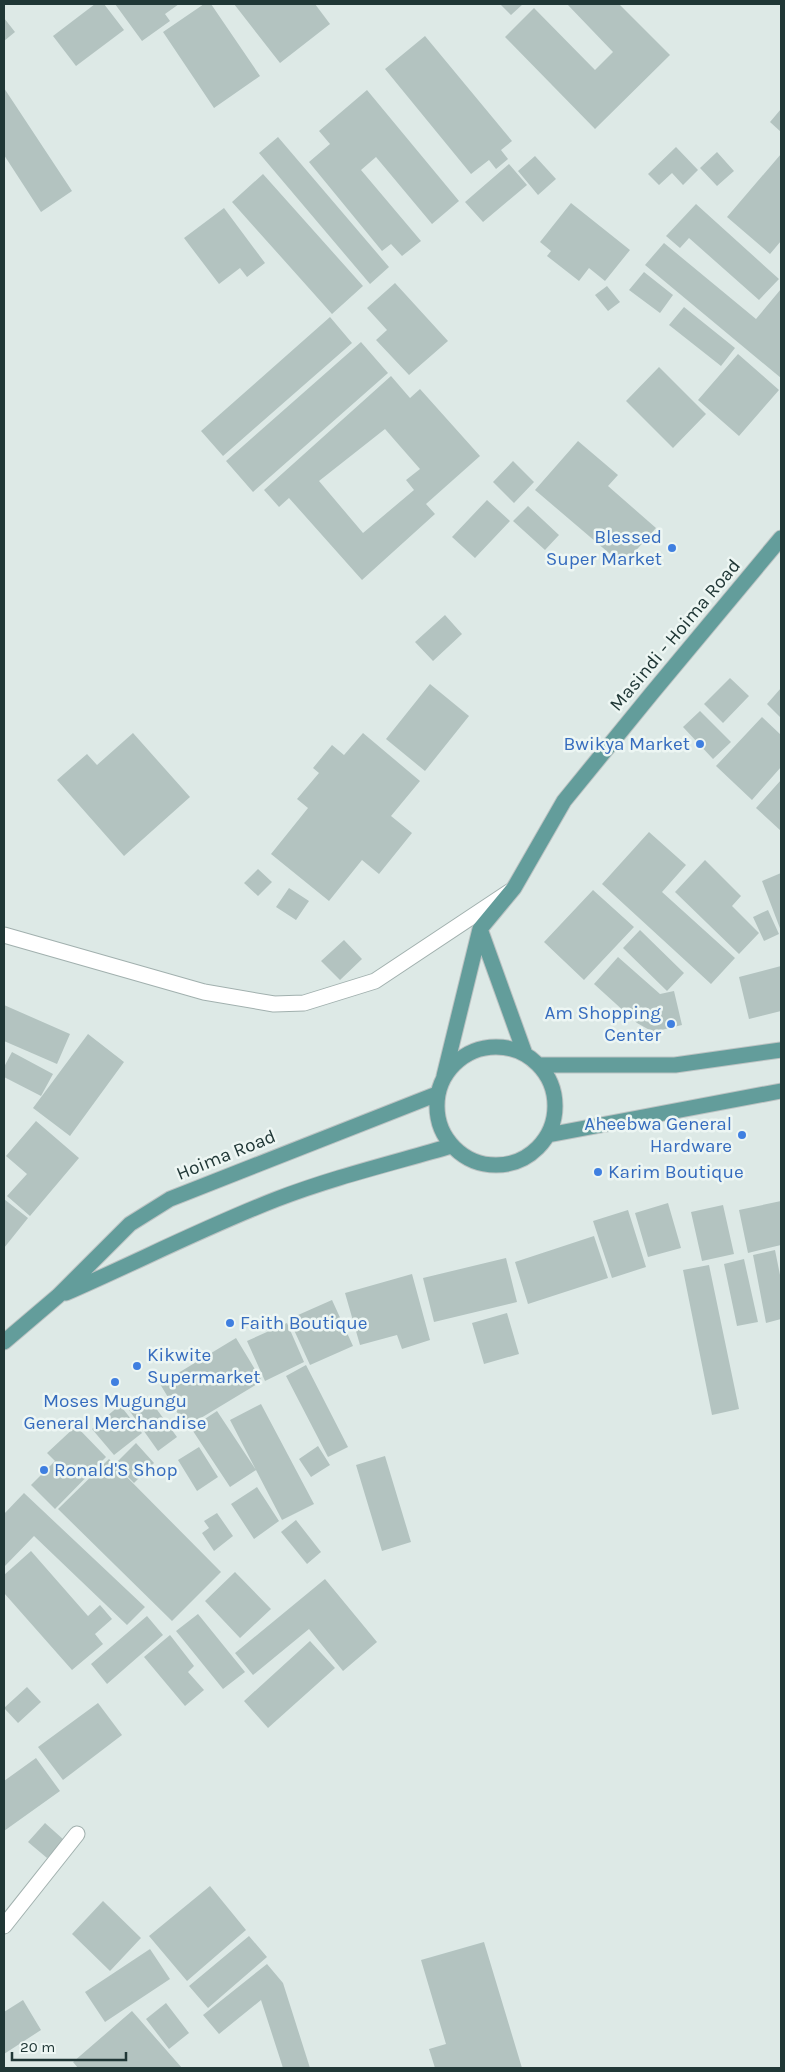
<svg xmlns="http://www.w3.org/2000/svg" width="785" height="2072" font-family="Karla,sans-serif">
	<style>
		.building { fill: #b3c3c0; fill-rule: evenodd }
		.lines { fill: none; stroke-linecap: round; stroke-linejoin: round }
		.minor-casing { stroke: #a1b0ae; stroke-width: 17 }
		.major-casing { stroke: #bcc3c3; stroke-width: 17 }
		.minor { stroke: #fff; stroke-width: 15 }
		.major { stroke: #639d9b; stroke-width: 15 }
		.shop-dot { fill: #3f7fe0; stroke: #edf6f3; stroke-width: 2 }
		.labels { text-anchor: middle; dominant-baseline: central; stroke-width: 5; stroke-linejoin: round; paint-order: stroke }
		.shop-label { font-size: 19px; fill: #366cbe; stroke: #edf6f3; text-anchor: end }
		.street-label { font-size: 19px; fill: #203736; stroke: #edf6f3 }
	</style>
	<rect width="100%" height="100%" fill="#dde9e6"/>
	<!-- building -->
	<path class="building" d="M 95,4 L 104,4 L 124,30 L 76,66 L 53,36 Z
		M 115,4 L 179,4 L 165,14 L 170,21 L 142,41 Z
		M 204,4 L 211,4 L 260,76 L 214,108 L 163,32 Z
		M 234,4 L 315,4 L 330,24 L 280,63 Z
		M 500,4 L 523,4 L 511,15 Z
		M 567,4 L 619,4 L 670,55 L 595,129 L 505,37 L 534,8 L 595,70 L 613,52 Z
		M 4,18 L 15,32 L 4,41 Z
		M 425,36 L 512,141 L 501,150 L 508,159 L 496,169 L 489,160 L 471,174 L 385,69 Z
		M 4,88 L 72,191 L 41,212 L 4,155 Z
		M 367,90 L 459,201 L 432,224 L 376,157 L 361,170 L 421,241 L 402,256 L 391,244 L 382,251 L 309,162 L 330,144 L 319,131 Z
		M 781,109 L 781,132 L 770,122 Z
		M 278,137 L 389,267 L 370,284 L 259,153 Z
		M 676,147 L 698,170 L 683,185 L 672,173 L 659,185 L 648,174 Z
		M 717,152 L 734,171 L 717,186 L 700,168 Z
		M 781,154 L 781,241 L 770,254 L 727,217 Z
		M 535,156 L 556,179 L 538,195 L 518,171 Z
		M 509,164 L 527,185 L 483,222 L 465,202 Z
		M 263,174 L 363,286 L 332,314 L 232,202 Z
		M 571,203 L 630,250 L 605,281 L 589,268 L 579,281 L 547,256 L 551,251 L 540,242 Z
		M 696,204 L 779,279 L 759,300 L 689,238 L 680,248 L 666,236 Z
		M 224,208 L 265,263 L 247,277 L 240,268 L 219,284 L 184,238 Z
		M 664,243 L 756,319 L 781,289 L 781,378 L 645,265 Z
		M 644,272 L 673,295 L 660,313 L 629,290 Z
		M 395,283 L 448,341 L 409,375 L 376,340 L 387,330 L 367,308 Z
		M 607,286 L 620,302 L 608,311 L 595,295 Z
		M 684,307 L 735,348 L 721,366 L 669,325 Z
		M 330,317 L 352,343 L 223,456 L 201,431 Z
		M 361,342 L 388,373 L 253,492 L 226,461 Z
		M 738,354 L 779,390 L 739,436 L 698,400 Z
		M 659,367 L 706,414 L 673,448 L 626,401 Z
		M 391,376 L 410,398 L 420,389 L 480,456 L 426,504 L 435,514 L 362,580 L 289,498 L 279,507 L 264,490 ZM 385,429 L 420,469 L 406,480 L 414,490 L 363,533 L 319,481 Z
		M 578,441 L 618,475 L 608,486 L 656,528 L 623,565 L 535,490 Z
		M 513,461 L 534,482 L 514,503 L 493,482 Z
		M 487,500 L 510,521 L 475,558 L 452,537 Z
		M 528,506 L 559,535 L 545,550 L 513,521 Z
		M 445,615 L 462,634 L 433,661 L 415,642 Z
		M 730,678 L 749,696 L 723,723 L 704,704 Z
		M 430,684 L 469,716 L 425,771 L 386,739 Z
		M 781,688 L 781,718 L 767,704 Z
		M 700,711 L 731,742 L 713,759 L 683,727 Z
		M 762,717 L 781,735 L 781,767 L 752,800 L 716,766 Z
		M 133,733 L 190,797 L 124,856 L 57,780 L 87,754 L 97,765 Z
		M 363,733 L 420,781 L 391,816 L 412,833 L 379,874 L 362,860 L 329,901 L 271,854 L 308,808 L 297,799 L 319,773 L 313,768 L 332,745 L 344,755 Z
		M 781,780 L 781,831 L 756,808 Z
		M 649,832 L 686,865 L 662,892 L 735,958 L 711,984 L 602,884 Z
		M 705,860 L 741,896 L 732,906 L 759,933 L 739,954 L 675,892 Z
		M 258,869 L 272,882 L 258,896 L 244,883 Z
		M 781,873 L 781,931 L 762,881 Z
		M 289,888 L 309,901 L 296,920 L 276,907 Z
		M 593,890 L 634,927 L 584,980 L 544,942 Z
		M 768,910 L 779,934 L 764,941 L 753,917 Z
		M 640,930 L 684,973 L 667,991 L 623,948 Z
		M 344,940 L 362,959 L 340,980 L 321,961 Z
		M 618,957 L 660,994 L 674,991 L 682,1025 L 653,1032 L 637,1023 L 594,984 Z
		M 781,966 L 781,1011 L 749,1019 L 739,977 Z
		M 4,1005 L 70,1034 L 57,1064 L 4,1041 Z
		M 88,1034 L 124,1062 L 70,1136 L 33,1108 Z
		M 12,1052 L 53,1074 L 41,1096 L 4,1077 L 4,1067 Z
		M 36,1121 L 79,1158 L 30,1216 L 7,1196 L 27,1174 L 6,1156 Z
		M 4,1199 L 28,1218 L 4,1248 Z
		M 781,1201 L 781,1245 L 748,1253 L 739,1210 Z
		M 668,1203 L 681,1248 L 648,1257 L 635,1213 Z
		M 723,1205 L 734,1254 L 702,1261 L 691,1212 Z
		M 628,1210 L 646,1267 L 612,1278 L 593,1221 Z
		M 594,1236 L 608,1278 L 528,1304 L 515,1262 Z
		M 775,1250 L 781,1280 L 781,1319 L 766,1323 L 753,1255 Z
		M 506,1258 L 517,1302 L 434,1322 L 423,1278 Z
		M 744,1259 L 758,1322 L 737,1326 L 724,1264 Z
		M 709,1265 L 739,1409 L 712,1415 L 683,1270 Z
		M 412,1274 L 430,1340 L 402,1349 L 397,1335 L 360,1345 L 345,1293 Z
		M 332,1300 L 353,1346 L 310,1365 L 289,1319 Z
		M 507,1313 L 519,1354 L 484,1364 L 472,1323 Z
		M 287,1323 L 304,1362 L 265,1381 L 247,1341 Z
		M 236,1338 L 262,1381 L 186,1427 L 160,1384 Z
		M 306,1365 L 348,1447 L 328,1457 L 286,1376 Z
		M 147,1396 L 177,1437 L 158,1451 L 129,1410 Z
		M 261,1404 L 314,1504 L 282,1520 L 230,1420 Z
		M 120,1405 L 142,1433 L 114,1455 L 92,1429 Z
		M 217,1411 L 256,1470 L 230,1487 L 191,1428 Z
		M 76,1426 L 106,1457 L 55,1509 L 31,1485 L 55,1461 L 47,1453 Z
		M 136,1443 L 154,1463 L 134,1483 L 115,1464 Z
		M 318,1446 L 330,1465 L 311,1477 L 299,1459 Z
		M 199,1447 L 218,1477 L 197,1491 L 178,1460 Z
		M 385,1456 L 411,1542 L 382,1551 L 356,1465 Z
		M 109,1459 L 221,1572 L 172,1621 L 58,1509 Z
		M 257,1487 L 279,1521 L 254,1539 L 231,1504 Z
		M 24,1493 L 145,1607 L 127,1625 L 34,1536 L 4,1567 L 4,1514 Z
		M 217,1513 L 233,1536 L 214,1551 L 202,1533 L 209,1528 L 204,1521 Z
		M 296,1520 L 321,1552 L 307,1564 L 281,1532 Z
		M 31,1551 L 88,1616 L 100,1605 L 112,1619 L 95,1634 L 103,1644 L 72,1670 L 4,1593 L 4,1575 Z
		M 235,1572 L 271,1609 L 240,1638 L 205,1601 Z
		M 325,1579 L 377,1642 L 343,1671 L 309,1629 L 253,1675 L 235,1653 Z
		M 198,1614 L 245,1672 L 223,1689 L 176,1631 Z
		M 147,1616 L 163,1635 L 107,1684 L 91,1664 Z
		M 170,1635 L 194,1666 L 188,1672 L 204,1690 L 185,1706 L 144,1657 Z
		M 310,1641 L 335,1668 L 268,1728 L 244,1701 Z
		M 27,1687 L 41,1702 L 18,1723 L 4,1708 Z
		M 98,1703 L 122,1735 L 63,1780 L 38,1747 Z
		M 36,1758 L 60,1791 L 4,1831 L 4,1781 Z
		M 45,1823 L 64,1840 L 47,1858 L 28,1842 Z
		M 210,1886 L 246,1930 L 187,1981 L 149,1936 Z
		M 103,1901 L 141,1938 L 110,1971 L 72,1934 Z
		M 249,1936 L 267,1957 L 208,2008 L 189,1986 Z
		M 484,1942 L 522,2068 L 435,2068 L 429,2049 L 446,2044 L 421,1960 Z
		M 150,1949 L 170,1979 L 105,2022 L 85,1992 Z
		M 267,1964 L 283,1983 L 310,2068 L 283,2068 L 261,2000 L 219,2034 L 203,2015 Z
		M 23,2000 L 41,2030 L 4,2054 L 4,2012 Z
		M 166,2003 L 189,2033 L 169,2049 L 146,2019 Z
		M 132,2011 L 182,2068 L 78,2068 L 73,2062 Z"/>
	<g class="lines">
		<defs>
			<path id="minor" d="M 4,935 L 204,992 L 274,1004 L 304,1003 L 375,981 L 509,892
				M 4,1926 L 77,1834"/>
			<path id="major" d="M 480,929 L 525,1054
				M437 1106a59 59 0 1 1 118 0a59 59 0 1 1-118 0Z
				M 540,1065 L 675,1065 L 781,1050
				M 444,1076 L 480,929 L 514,888 L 564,801 L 652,693 L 781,538
				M 548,1135 L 781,1091
				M 66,1293 C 137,1262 205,1227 277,1199 C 334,1177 393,1163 451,1146
				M 4,1342 L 58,1296 L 130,1224 L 170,1199 L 437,1094"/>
		</defs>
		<!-- minor casing -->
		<use href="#minor" class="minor-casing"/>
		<!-- major casing -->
		<use href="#major" class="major-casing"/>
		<!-- minor -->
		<use href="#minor" class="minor"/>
		<!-- major -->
		<use href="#major" class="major"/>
	</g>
	<!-- markers -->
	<g class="shop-dot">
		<circle cx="672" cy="548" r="5"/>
		<circle cx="700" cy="744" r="5"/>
		<circle cx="671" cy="1024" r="5"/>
		<circle cx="742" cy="1135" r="5"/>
		<circle cx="598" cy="1172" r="5"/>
		<circle cx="230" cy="1323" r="5"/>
		<circle cx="137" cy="1366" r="5"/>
		<circle cx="115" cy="1382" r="5"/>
		<circle cx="44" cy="1470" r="5"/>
	</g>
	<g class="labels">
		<!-- shop labels -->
		<g class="shop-label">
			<text x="662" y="537">Blessed<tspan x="662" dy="22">Super Market</tspan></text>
			<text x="690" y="744">Bwikya Market</text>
			<text x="661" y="1013">Am Shopping<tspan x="661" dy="22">Center</tspan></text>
			<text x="732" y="1124">Aheebwa General<tspan x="732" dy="22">Hardware</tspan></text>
			<text x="608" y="1172" text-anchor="start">Karim Boutique</text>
			<text x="240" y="1323" text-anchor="start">Faith Boutique</text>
			<text x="147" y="1355" text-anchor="start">Kikwite<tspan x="147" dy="22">Supermarket</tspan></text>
			<text x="115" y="1401" text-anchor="middle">Moses Mugungu<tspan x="115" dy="22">General Merchandise</tspan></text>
			<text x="54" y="1470" text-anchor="start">Ronald'S Shop</text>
		</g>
		<!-- street labels -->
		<g class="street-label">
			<text transform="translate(675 635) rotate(-50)">Masindi - Hoima Road</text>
			<text transform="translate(226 1155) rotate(-22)">Hoima Road</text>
		</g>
	</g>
	<!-- border -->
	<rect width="785" height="2072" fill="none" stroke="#203736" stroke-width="10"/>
	<!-- scale -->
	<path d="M12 2052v8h114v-8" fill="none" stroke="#203736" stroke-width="2.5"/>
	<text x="20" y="2052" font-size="15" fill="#203736" stroke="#edf6f3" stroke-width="4" paint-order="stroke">20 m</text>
</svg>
